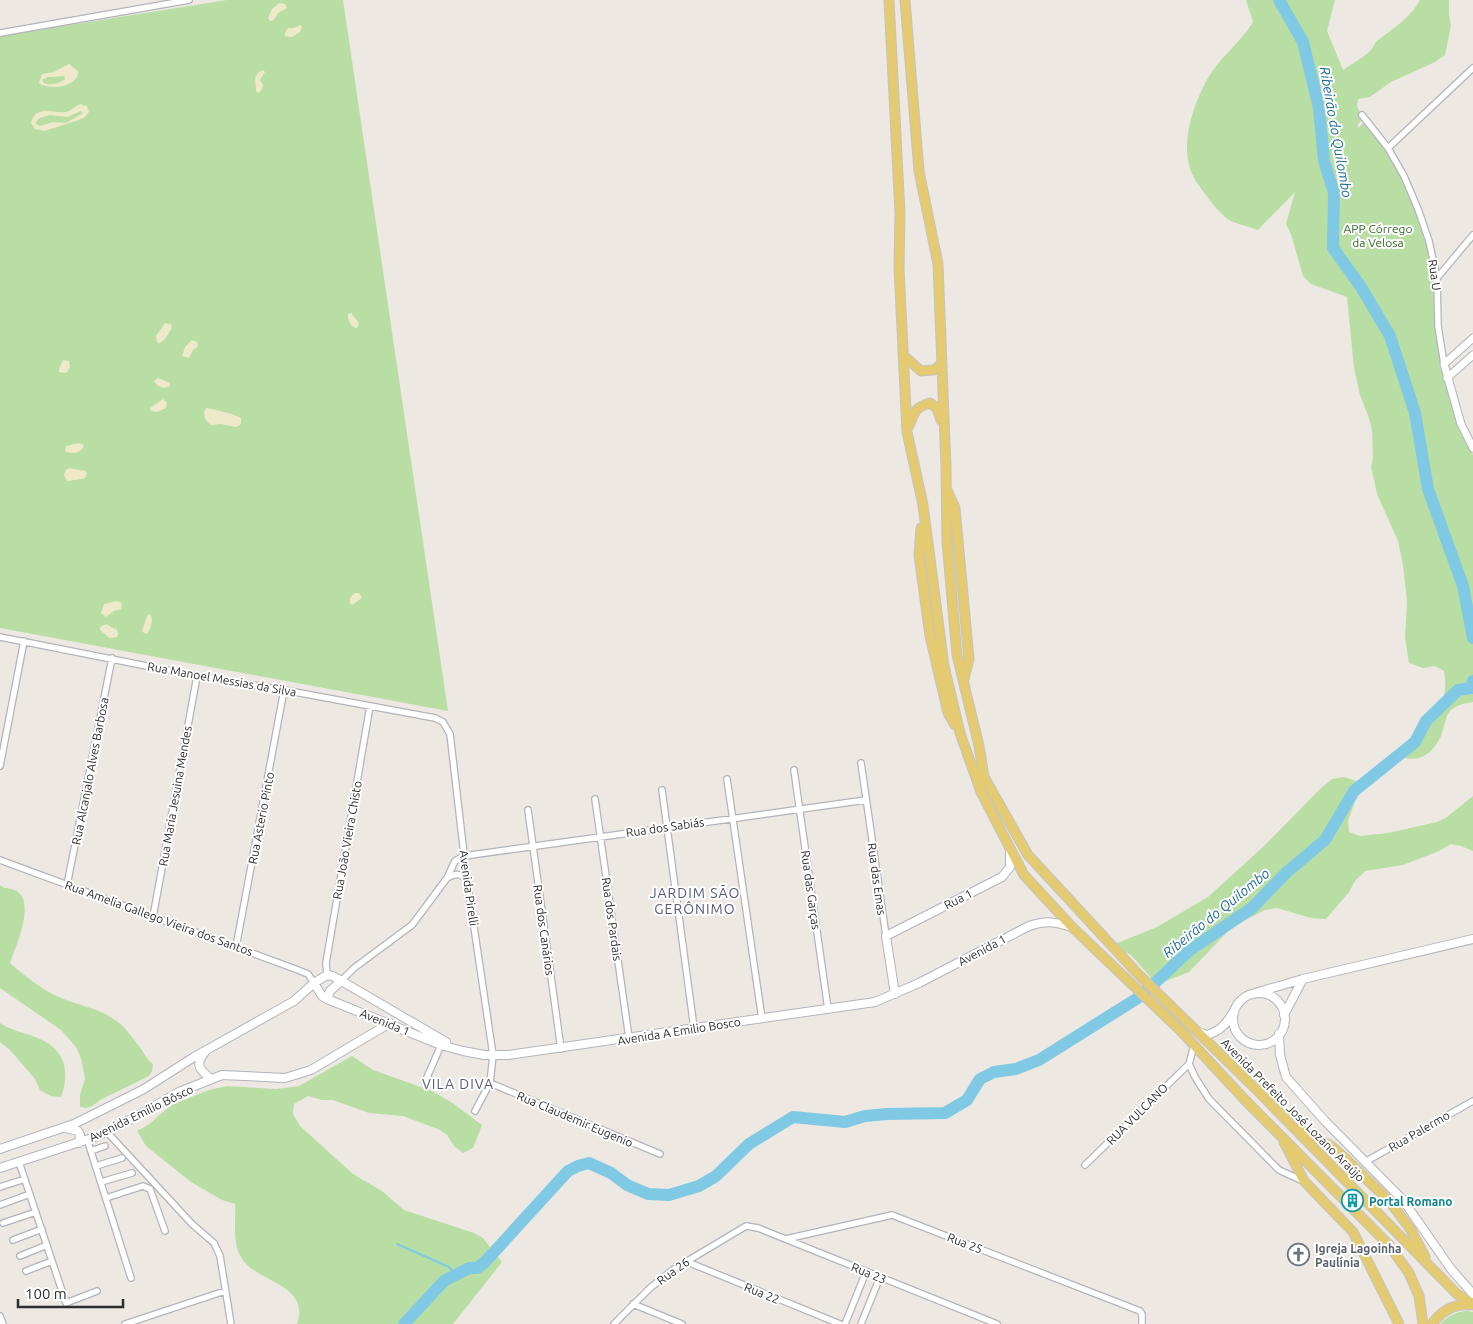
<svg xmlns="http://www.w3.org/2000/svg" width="1473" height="1324" font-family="Ubuntu,sans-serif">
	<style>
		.green { fill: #b8dea4 }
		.sand { fill: #eee9c9; fill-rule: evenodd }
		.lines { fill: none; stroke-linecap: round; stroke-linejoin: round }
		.stream { stroke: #80c9e4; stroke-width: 2 }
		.river { stroke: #80c9e4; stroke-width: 12 }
		.minor-casing { stroke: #b2b4bc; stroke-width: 8 }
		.tertiary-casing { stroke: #b2b4bc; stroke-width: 9 }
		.secondary-casing { stroke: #b2b4bc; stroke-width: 10 }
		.primary-casing { stroke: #c4c4c4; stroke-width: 11 }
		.minor { stroke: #fff; stroke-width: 5.5 }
		.tertiary { stroke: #fff; stroke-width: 7 }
		.secondary { stroke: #fff; stroke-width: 8 }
		.primary { stroke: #e4ca70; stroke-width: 9 }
		.labels { text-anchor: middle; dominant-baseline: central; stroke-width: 4; stroke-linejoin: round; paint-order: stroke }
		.park-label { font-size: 12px; fill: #306623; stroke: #fff }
		.street-label { font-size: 12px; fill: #2e2e2e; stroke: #fff }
		.culture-label { font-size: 12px; font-weight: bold; fill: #0d838f; stroke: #fff; text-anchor: start }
		.worship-label { font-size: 12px; font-weight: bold; fill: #5b616d; stroke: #fff; text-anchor: start }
		.water-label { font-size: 14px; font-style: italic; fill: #1b6a94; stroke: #fff }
		.neighbourhood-label { font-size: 14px; letter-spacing: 1px; fill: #52597b; stroke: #fff }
	</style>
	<rect width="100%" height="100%" fill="#ede8e2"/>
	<!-- green -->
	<path class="green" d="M 227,0 L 343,0 L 448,711 L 0,628 L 0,36 Z
		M 1246,0 L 1335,0 L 1327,31 L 1343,70 C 1351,64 1361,59 1369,52 C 1373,49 1374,43 1378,40 C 1394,28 1410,18 1420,0 L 1449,0 L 1449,14 L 1451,26 L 1445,55 L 1435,62 L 1391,82 L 1370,97 L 1358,99 L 1357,106 L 1363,119 L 1358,124 L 1358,128 L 1367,120 C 1391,161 1415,195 1427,242 C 1430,256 1435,272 1436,286 C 1437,307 1436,327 1438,347 C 1444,385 1457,420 1473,455 L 1473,702 C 1465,703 1457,705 1451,710 C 1445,716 1444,729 1441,736 C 1431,758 1413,765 1393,753 C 1409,747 1409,742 1421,731 C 1439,714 1449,697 1444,671 L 1435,666 L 1423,668 L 1409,663 L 1405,637 L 1407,602 L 1403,565 L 1398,541 L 1377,494 L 1374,479 L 1371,468 L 1373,457 L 1372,430 L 1369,418 L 1360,395 L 1354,368 L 1347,297 L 1311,284 L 1303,276 L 1291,234 L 1286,224 L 1295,192 L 1258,230 C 1250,227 1241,225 1233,222 C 1223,217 1215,207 1208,198 C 1201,188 1192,178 1189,165 C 1182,137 1194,103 1208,78 C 1220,57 1241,42 1253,22 Z
		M 1344,777 L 1356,781 L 1358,793 L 1348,821 L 1349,832 L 1360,836 L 1388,833 L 1437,822 L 1447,817 L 1473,796 L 1473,851 L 1461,846 L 1451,844 L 1439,851 L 1403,865 L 1365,871 L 1355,881 L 1349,892 L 1326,919 L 1311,918 L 1277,908 L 1265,910 L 1232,927 L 1189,972 L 1166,981 L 1155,982 L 1131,955 L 1110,946 L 1157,927 L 1208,897 L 1264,846 L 1319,790 L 1332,779 Z
		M 0,885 L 4,888 C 43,888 16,945 10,963 C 26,977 42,990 61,998 C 78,1005 97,1008 112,1018 C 123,1024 131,1036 139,1046 C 144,1052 146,1059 153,1064 L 152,1071 L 149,1076 L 102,1099 L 92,1106 L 86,1108 L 80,1107 L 80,1095 L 85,1079 L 81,1058 L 76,1047 L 61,1030 L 0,988 Z
		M 0,1023 C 11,1031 27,1033 40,1039 C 66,1050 70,1073 61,1097 L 51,1096 L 40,1090 L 35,1079 L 10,1050 L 0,1042 Z
		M 352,1056 L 373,1070 L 432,1091 L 454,1104 L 482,1125 L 473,1148 L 463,1153 L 454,1146 L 447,1135 L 438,1129 L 403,1116 L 369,1113 L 333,1100 L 322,1100 L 308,1096 L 294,1104 L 293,1114 L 300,1126 L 353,1174 L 382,1191 L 404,1210 L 474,1233 L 483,1238 L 502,1262 L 453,1324 L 297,1324 C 311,1283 255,1283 241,1257 C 232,1242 236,1222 235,1204 L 222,1200 L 191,1182 L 146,1146 L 137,1131 L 151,1123 L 159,1115 L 174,1104 L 209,1090 L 227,1086 L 276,1089 L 299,1086 Z
		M 1467,1311 L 1473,1312 L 1473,1324 L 1440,1324 C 1448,1316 1455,1312 1467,1311 Z"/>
	<!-- sand -->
	<path class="sand" d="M 279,3 L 285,4 L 287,8 L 278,13 L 273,21 L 270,21 L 268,18 L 272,9 Z
		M 300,25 L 302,27 L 300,32 L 292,37 L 285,36 L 285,33 L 288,28 L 294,28 Z
		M 69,64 L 78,71 C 79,87 49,91 39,83 L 42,74 L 54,72 ZM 64,76 L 65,79 C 61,83 49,86 44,83 L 42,80 L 48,77 Z
		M 263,70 L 265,72 L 260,80 L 263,85 L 261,91 L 258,93 L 256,91 C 256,82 252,74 263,70 Z
		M 80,104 L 87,106 L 89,112 L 85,117 L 76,121 L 44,131 L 35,129 L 31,123 C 36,104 53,114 66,112 C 71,111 75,106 80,104 ZM 81,111 L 83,113 L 66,123 L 53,122 L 40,126 L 35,123 L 39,118 L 50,115 L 67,117 Z
		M 351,313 L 359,323 L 357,328 C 351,328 347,319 348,314 Z
		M 165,323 L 171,324 L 172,328 L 165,339 L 160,343 L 157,342 L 156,336 Z
		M 192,340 L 197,342 L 198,346 L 193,350 L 189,358 L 182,356 L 185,347 Z
		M 63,360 L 69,361 L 70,368 L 66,373 L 59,372 L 59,369 Z
		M 158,378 L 170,383 L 170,386 L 164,388 L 158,386 L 154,381 Z
		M 163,399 L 167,403 L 166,408 L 157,412 L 151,411 L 150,408 Z
		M 206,408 C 209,408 238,415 241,418 L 241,424 L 236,427 L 221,424 L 211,425 C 205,421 202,414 206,408 Z
		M 79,443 L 84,445 C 82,453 72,455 65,451 L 66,446 Z
		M 69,468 L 85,471 L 87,473 L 85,478 C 83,479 68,481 67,481 L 64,475 L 66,470 Z
		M 355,593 L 359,593 L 362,598 L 352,605 L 350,603 C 349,599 351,595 355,593 Z
		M 116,601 L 122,603 L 121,609 L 114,611 L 106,617 L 101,613 L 104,604 Z
		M 150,614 C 154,620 151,628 147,634 L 144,633 L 142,631 L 147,616 Z
		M 106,624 L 117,630 L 118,634 L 117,637 L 110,638 L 100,630 L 100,627 Z"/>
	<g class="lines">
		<!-- stream -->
		<path class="stream" d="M 1471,688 L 1473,688
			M 397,1244 L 449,1267 L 456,1275"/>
		<!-- river -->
		<path class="river" d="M 1279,0 L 1303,42 L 1319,108 L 1324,161 L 1334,193 L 1333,248 L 1361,287 L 1390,336 L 1415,413 L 1428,489 L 1463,586 L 1473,638
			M 404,1324 L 444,1281 L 469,1268 L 477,1268 L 484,1263 L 568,1171 L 578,1166 L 589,1163 L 611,1173 L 627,1185 L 648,1194 L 669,1195 L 699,1186 L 716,1176 L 749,1144 L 793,1117 L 845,1122 L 865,1116 L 887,1114 L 945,1113 L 967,1100 L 980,1079 L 994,1072 L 1016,1069 L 1039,1060 L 1141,996 L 1190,950 L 1252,908 L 1287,872 L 1325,840 L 1354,791 L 1415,742 L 1426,721 L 1458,690 L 1471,688 L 1473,681"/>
		<defs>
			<path id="minor" d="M 0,33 L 189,0
				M 1362,115 L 1388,148 L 1404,176 L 1418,209 L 1429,241 L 1437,278 L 1438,326 L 1444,364
				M 1388,148 L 1473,68
				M 1437,278 L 1473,235
				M 0,637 L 197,676 L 284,690 L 435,718 L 443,722 L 450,734 L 467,880 L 493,1055 L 490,1083 L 475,1111
				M 861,763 L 886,936
				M 0,766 L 24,641
				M 794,770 L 828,1009
				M 727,779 L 762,1019
				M 662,790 L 694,1028
				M 595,799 L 629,1038
				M 528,810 L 561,1049
				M 0,860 L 298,970 L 308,974 L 314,983
				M 447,878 C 456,873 460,873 467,880
				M 67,885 L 112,658
				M 153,917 L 197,676
				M 236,947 L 284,690
				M 327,975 L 326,963 L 370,706
				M 341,981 L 354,968 L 412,925 L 447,878 L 455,861 L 464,856 L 866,800
				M 1194,1045 L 1189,1064 L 1195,1077 L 1209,1099 L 1279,1170 L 1303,1181
				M 425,1082 L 441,1045
				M 490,1083 L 660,1154
				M 107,1132 L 192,1224 L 214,1243 L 220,1256 L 231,1324
				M 87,1139 L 131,1278
				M 91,1151 L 105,1146
				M 19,1162 L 66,1303 L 97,1291
				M 1365,1162 L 1473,1101
				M 1085,1165 L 1189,1064
				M 96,1166 L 122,1158
				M 101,1182 L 132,1173
				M 0,1187 L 25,1179
				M 106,1198 L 143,1186 L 150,1189 L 165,1231
				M 0,1205 L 30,1194
				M 3,1223 L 36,1212
				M 786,1239 L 892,1215 L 1140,1311 L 1142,1314 L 1142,1324
				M 13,1240 L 42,1229
				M 20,1256 L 47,1245
				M 685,1261 L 840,1324
				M 26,1271 L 52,1261
				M 633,1304 L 682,1324
				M 0,1316 L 3,1324
				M 125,1324 L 225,1291
				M 614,1324 L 650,1288 L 674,1269 L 746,1226 L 758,1228 L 997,1324
				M 845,1324 L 866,1272
				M 861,1324 L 880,1277"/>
			<path id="tertiary" d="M 1473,338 L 1444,364 L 1461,424 L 1473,448
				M 1447,378 L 1473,355"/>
			<path id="secondary" d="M 314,983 L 322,996 L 327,999 L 441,1045 L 463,1051 L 484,1055 L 508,1055 L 875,1002 L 919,983 L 1029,926 C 1047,920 1055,922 1072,927
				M 1255,993 L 1303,979 L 1473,939
				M1233 1019a26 26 0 1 1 52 0a26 26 0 1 1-52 0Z
				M 895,994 L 886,936 L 1002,877 L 1010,867 L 1010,849
				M 327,999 L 330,991 L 341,981
				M 1284,1015 L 1303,979
				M 1199,1032 L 1206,1035 C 1220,1032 1227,1023 1234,1011
				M 1279,1034 L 1280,1055 L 1286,1077 L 1325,1121 L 1403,1200 L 1451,1269 L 1473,1294
				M 205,1052 C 194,1065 200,1070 211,1079
				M 66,1128 L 78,1131 L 80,1135 L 79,1143
				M 0,1149 L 74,1124 L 144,1089 L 194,1057 L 294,1001 L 314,983 L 327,975 L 333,976 L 446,1042
				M 0,1168 L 98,1136 L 137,1116 L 179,1092 L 222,1075 L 285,1078 L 311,1070 L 390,1023"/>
			<path id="primary" d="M 889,0 L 900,213 L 899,268 L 907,432 L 923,505 L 944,666 L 960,733 L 981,792 L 1024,875 L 1072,927 L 1181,1031 L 1245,1100 L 1389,1245 L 1409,1273 L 1419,1296 L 1423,1324
				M 905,0 L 919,171 L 938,264 L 946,468 L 947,542 L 957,655 L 979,746 L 984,777 L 1028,855 L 1138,974 L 1255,1088 L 1457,1294 L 1473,1304
				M 904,356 L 921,371 L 934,370 L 942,364
				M 909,426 C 914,413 915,407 930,403 L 937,408 L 941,420
				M 947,490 L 955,508 L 969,659 L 964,679
				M 921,528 L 919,555 L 930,636 L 948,713 L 955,725
				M 1300,1129 L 1331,1146 L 1347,1160 L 1390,1202 L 1411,1230 L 1425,1257
				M 1284,1142 L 1304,1181 L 1353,1232 L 1399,1324
				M 1432,1324 C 1442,1310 1455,1303 1472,1305"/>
		</defs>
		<!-- minor casing -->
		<use href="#minor" class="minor-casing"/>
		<!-- tertiary casing -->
		<use href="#tertiary" class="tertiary-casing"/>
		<!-- secondary casing -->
		<use href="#secondary" class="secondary-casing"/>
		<!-- primary casing -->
		<use href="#primary" class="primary-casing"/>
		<!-- minor -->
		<use href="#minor" class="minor"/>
		<!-- tertiary -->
		<use href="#tertiary" class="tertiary"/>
		<!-- secondary -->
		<use href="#secondary" class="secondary"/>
		<!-- primary -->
		<use href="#primary" class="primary"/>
	</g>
	<!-- icons -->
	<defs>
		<symbol id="building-ring" viewBox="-11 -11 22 22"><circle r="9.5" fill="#fff" stroke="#0f9aa8" stroke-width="1.5"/><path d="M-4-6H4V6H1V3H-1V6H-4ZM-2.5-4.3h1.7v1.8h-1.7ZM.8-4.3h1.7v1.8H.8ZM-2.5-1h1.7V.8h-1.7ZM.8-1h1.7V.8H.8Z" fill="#0f9aa8"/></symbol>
		<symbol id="church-ring" viewBox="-11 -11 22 22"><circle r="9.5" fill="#fff" stroke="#6b7280" stroke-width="1.5"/><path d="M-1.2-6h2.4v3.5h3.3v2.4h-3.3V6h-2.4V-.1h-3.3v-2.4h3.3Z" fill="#6b7280"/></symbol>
	</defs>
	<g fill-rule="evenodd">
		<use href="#building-ring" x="1340" y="1188" width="25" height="25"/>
		<use href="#church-ring" x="1286" y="1242" width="25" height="25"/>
	</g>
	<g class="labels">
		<!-- park labels -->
		<g class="park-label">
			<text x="1378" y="228">APP Córrego<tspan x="1378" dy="14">da Velosa</tspan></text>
		</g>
		<!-- street labels -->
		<g class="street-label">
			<text transform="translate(1435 275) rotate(82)">Rua U</text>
			<text transform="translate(222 679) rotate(10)">Rua Manoel Messias da Silva</text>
			<text transform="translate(90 771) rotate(-79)">Rua Alcanjalo Alves Barbosa</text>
			<text transform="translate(175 796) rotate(-80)">Rua Maria Jesuina Mendes</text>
			<text transform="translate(261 818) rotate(-79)">Rua Asterio Pinto</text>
			<text transform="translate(665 827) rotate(-8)">Rua dos Sabiás</text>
			<text transform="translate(347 840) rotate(-80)">Rua João Vieira Chisto</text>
			<text transform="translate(877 879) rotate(82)">Rua das Emas</text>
			<text transform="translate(469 888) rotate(82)">Avenida Pirelli</text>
			<text transform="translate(811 890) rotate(82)">Rua das Garças</text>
			<text transform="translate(958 899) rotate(-27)">Rua 1</text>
			<text transform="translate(159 918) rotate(20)">Rua Amelia Gallego Vieira dos Santos</text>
			<text transform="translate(612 919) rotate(82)">Rua dos Pardais</text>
			<text transform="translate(544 930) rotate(82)">Rua dos Canários</text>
			<text transform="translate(982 950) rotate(-28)">Avenida 1</text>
			<text transform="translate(385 1022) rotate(22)">Avenida 1</text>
			<text transform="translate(679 1031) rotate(-9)">Avenida A Emilio Bosco</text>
			<text transform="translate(1293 1110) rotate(45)">Avenida Prefeito José Lozano Araújo</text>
			<text transform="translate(141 1113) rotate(-26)">Avenida Emílio Bôsco</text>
			<text transform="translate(1137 1114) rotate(-45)">RUA VULCANO</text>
			<text transform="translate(575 1119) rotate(23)">Rua Claudemir Eugenio</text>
			<text transform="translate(1419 1131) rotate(-30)">Rua Palermo</text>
			<text transform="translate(965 1243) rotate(21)">Rua 25</text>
			<text transform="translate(673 1271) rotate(-36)">Rua 26</text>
			<text transform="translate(869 1273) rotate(22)">Rua 23</text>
			<text transform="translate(762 1293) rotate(22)">Rua 22</text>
		</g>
		<!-- culture labels -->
		<g class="culture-label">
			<text x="1369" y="1201">Portal Romano</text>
		</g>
		<!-- worship labels -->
		<g class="worship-label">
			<text x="1315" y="1248">Igreja Lagoinha<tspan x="1315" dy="14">Paulínia</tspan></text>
		</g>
		<!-- water labels -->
		<g class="water-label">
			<text transform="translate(1336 132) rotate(80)">Ribeirão do Quilombo</text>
			<text transform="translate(1216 913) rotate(-39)">Ribeirão do Quilombo</text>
		</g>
		<!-- neighbourhood labels -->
		<g class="neighbourhood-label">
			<text x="695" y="893">JARDIM SÃO<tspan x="695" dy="16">GERÔNIMO</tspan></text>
			<text x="458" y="1084">VILA DIVA</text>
		</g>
	</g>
	<!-- scale -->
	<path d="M18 1299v8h105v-8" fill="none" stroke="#2e2e2e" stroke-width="2.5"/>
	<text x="25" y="1299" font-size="15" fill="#2e2e2e" stroke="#ffffff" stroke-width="4" paint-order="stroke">100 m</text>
</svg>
